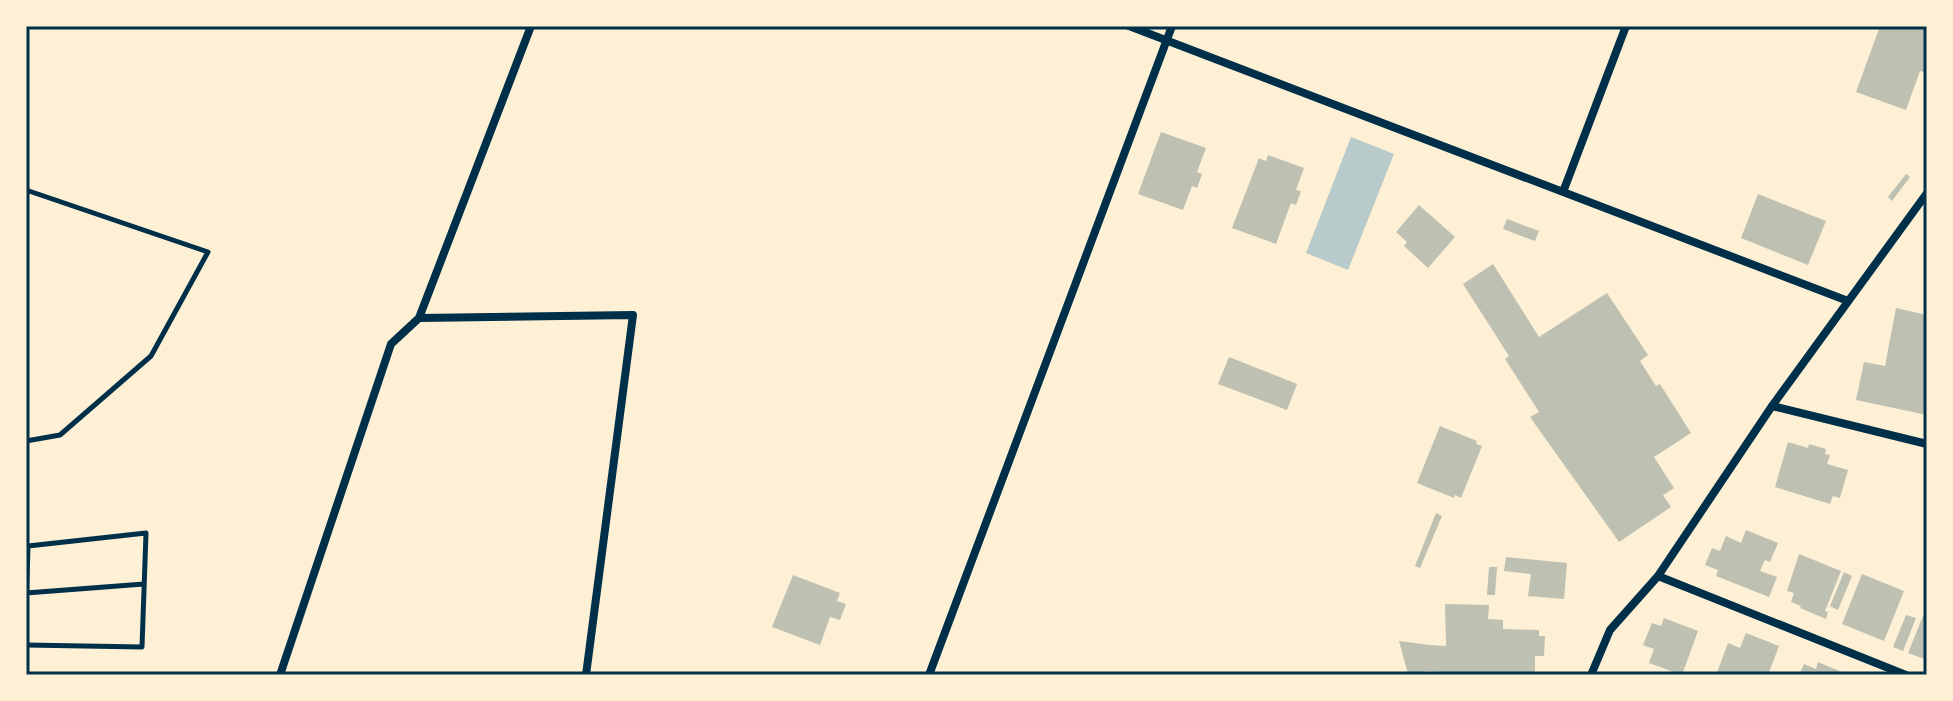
<svg xmlns="http://www.w3.org/2000/svg" width="1953" height="701" font-family="'Nunito Sans',sans-serif">
	<style>
		.green { fill: #b9caca }
		.building { fill: #bec0b2 }
		.lines { fill: none; stroke-linecap: round; stroke-linejoin: round }
		.path { stroke: #003049; stroke-width: 5 }
		.minor { stroke: #003049; stroke-width: 8 }
		.neatline { fill: none; stroke: #003049; stroke-width: 3 }
	</style>
	<rect width="100%" height="100%" fill="#fdf0d5"/>
	<!-- green -->
	<path class="green" d="M 1351,137 L 1394,154 L 1348,270 L 1306,253 Z"/>
	<!-- building -->
	<path class="building" d="M 1880,26 L 1927,26 L 1927,73 L 1920,71 L 1906,110 L 1856,92 Z
		M 1161,132 L 1206,148 L 1197,172 L 1202,174 L 1197,188 L 1192,186 L 1183,210 L 1138,194 Z
		M 1268,155 L 1304,168 L 1296,190 L 1301,191 L 1296,205 L 1291,203 L 1276,244 L 1232,228 L 1259,158 L 1266,161 Z
		M 1906,174 L 1910,177 L 1892,201 L 1888,197 Z
		M 1758,194 L 1826,221 L 1808,265 L 1741,238 Z
		M 1419,205 L 1455,237 L 1428,268 L 1404,246 L 1407,242 L 1396,232 Z
		M 1507,219 L 1539,231 L 1535,241 L 1503,229 Z
		M 1493,264 L 1539,337 L 1607,293 L 1648,355 L 1640,361 L 1656,386 L 1660,384 L 1691,433 L 1654,457 L 1674,488 L 1663,495 L 1671,507 L 1619,542 L 1530,417 L 1539,412 L 1505,359 L 1509,356 L 1463,284 Z
		M 1896,308 L 1927,315 L 1927,362 L 1924,374 L 1927,375 L 1927,415 L 1856,400 L 1864,362 L 1885,366 Z
		M 1229,357 L 1297,384 L 1287,410 L 1218,384 Z
		M 1440,426 L 1477,441 L 1476,444 L 1482,446 L 1461,498 L 1455,495 L 1454,498 L 1417,483 Z
		M 1788,442 L 1808,448 L 1809,444 L 1826,449 L 1825,454 L 1830,455 L 1827,464 L 1848,470 L 1840,498 L 1833,496 L 1830,504 L 1775,487 Z
		M 1436,513 L 1442,516 L 1420,568 L 1415,566 Z
		M 1746,530 L 1778,543 L 1770,562 L 1765,560 L 1760,571 L 1777,577 L 1769,597 L 1716,576 L 1718,570 L 1705,565 L 1712,548 L 1720,551 L 1726,536 L 1741,543 Z
		M 1799,554 L 1841,571 L 1825,611 L 1828,612 L 1826,619 L 1800,608 L 1801,606 L 1791,602 L 1794,593 L 1787,591 Z
		M 1506,557 L 1567,563 L 1564,599 L 1528,596 L 1531,574 L 1504,571 Z
		M 1489,567 L 1497,567 L 1495,595 L 1487,595 Z
		M 1844,572 L 1852,576 L 1838,610 L 1830,606 Z
		M 1862,574 L 1904,591 L 1884,641 L 1842,624 Z
		M 793,575 L 840,593 L 837,601 L 846,604 L 840,620 L 830,617 L 820,645 L 772,627 Z
		M 1445,604 L 1489,605 L 1488,619 L 1503,620 L 1503,629 L 1539,630 L 1539,636 L 1545,636 L 1544,656 L 1535,656 L 1535,675 L 1442,675 L 1442,672 L 1424,671 L 1422,674 L 1408,674 L 1399,641 L 1430,645 L 1446,646 Z
		M 1927,606 L 1927,660 L 1908,653 Z
		M 1906,615 L 1916,618 L 1903,651 L 1893,647 Z
		M 1664,618 L 1698,631 L 1682,675 L 1649,663 L 1654,649 L 1643,645 L 1652,623 L 1661,626 Z
		M 1746,633 L 1779,646 L 1768,675 L 1716,675 L 1728,643 L 1740,648 Z
		M 1818,662 L 1849,675 L 1799,675 L 1804,664 L 1816,669 Z"/>
	<g class="lines">
		<!-- path -->
		<path class="path" d="M 26,190 L 208,252 L 151,356 L 60,435 L 26,441
			M 26,593 L 144,584
			M 26,612 L 28,546 L 146,533 L 142,647 L 26,645"/>
		<!-- minor -->
		<path class="minor" d="M 1129,26 L 1848,301
			M 1563,192 L 1626,26
			M 419,318 L 633,315 L 586,675
			M 1772,406 L 1927,444
			M 1658,576 L 1906,675
			M 280,675 L 391,344 L 419,318 L 531,26
			M 929,675 L 1172,26
			M 1591,675 L 1610,630 L 1658,576 L 1772,406 L 1927,193"/>
	</g>
	<!-- border -->
	<rect width="1953" height="701" fill="none" stroke="#fdf0d5" stroke-width="56"/>
	<rect x="28" y="28" width="1897" height="645" class="neatline"/>
</svg>
